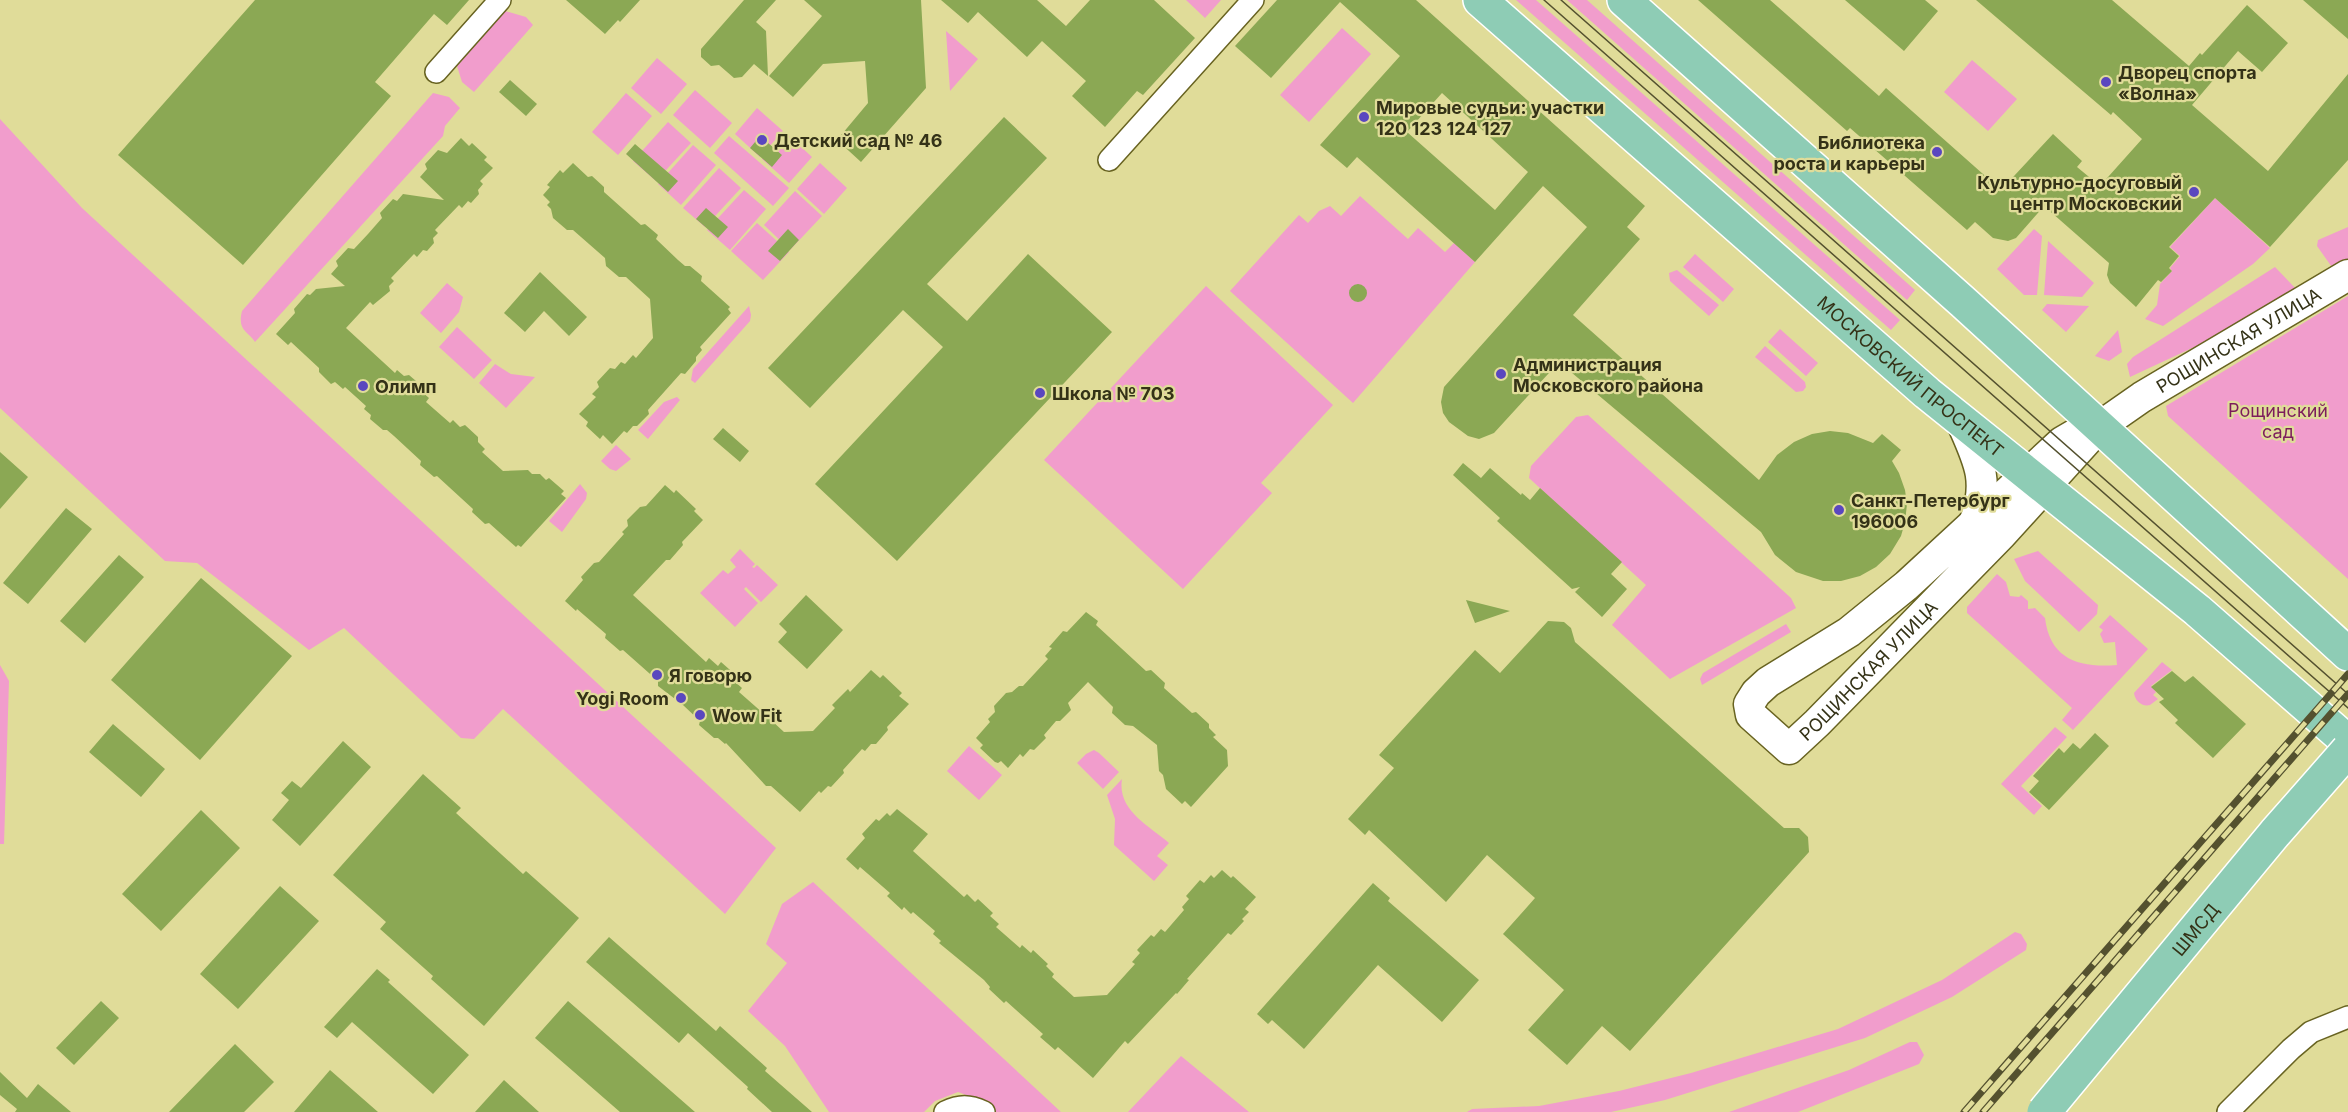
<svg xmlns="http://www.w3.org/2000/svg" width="2348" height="1112" font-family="Inter,sans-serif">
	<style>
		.green { fill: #f19dcc }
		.building { fill: #8ba854; fill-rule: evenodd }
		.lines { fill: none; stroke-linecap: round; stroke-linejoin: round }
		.street-casing { stroke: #686321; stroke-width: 24 }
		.secondary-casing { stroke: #686321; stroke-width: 33 }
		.primary-casing { stroke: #fff; stroke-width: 36 }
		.street { stroke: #fff; stroke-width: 21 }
		.secondary { stroke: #fff; stroke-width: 30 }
		.primary { stroke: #8eccb5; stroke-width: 33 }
		.tram { stroke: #54512f; stroke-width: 1.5 }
		.rail-casing { stroke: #54512f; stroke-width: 7 }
		.rail { stroke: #e0dc99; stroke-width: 4.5; stroke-dasharray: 14; stroke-linecap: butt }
		.primary-bridge-casing { stroke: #fff; stroke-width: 36; stroke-linecap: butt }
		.primary-bridge { stroke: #8eccb5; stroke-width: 33 }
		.poi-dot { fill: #5a47bf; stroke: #e0dc99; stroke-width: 2 }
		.labels { text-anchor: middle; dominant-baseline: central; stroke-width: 4.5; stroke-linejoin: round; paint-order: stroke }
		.poi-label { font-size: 18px; font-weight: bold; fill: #343217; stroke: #e0dc99; text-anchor: start }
		.street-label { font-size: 18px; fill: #343217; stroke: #e0dc99 }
		.park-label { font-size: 18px; fill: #7c1c5c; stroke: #e0dc99 }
	</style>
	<rect width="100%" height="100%" fill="#e0dc99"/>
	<!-- green -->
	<path class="green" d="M 1186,0 L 1221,0 L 1205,18 Z
		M 1516,0 L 1536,0 L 1900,320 L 1891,330 Z
		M 1567,0 L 1587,0 L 1915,290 L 1907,300 Z
		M 505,11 L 526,17 L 533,25 L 474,92 L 462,82 L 457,66 Z
		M 1342,28 L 1371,54 L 1309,122 L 1280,95 Z
		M 946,31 L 978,59 L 950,91 Z
		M 657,58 L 687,84 L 661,114 L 631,88 Z
		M 1972,60 L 2017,99 L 1988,131 L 1944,92 Z
		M 695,90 L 732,123 L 710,148 L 673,115 Z
		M 433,93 L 449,97 L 460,108 L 445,126 L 443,136 L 255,342 C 248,331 237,331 242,311 Z
		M 626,93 L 652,116 L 618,155 L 592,132 Z
		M 757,108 L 783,131 L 760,157 L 735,134 Z
		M 0,119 L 82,208 L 776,848 L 725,914 L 503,709 L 474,739 L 461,738 L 344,628 L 309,650 L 197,563 L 165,561 L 0,408 Z
		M 668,122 L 691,143 L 656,181 L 633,161 Z
		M 785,132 L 812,157 L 789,183 L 762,159 Z
		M 729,136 L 789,188 L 773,206 L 714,153 Z
		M 693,145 L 716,165 L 681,205 L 658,184 Z
		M 820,163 L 847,188 L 824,214 L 797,189 Z
		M 719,168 L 741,188 L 705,227 L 683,208 Z
		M 744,190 L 766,209 L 730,250 L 707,230 Z
		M 795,191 L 822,216 L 790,250 L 764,225 Z
		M 1360,196 L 1408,239 L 1418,228 L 1445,252 L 1454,243 L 1475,262 L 1353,403 L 1230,291 L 1299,215 L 1308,223 L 1319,211 L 1330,206 L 1341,216 Z
		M 2215,198 L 2270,248 L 2253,264 L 2163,326 L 2145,319 L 2157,305 L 2160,284 L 2172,271 L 2170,268 L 2180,256 L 2170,247 Z
		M 757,223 L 789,252 L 763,280 L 731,251 Z
		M 2348,227 L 2348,262 L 2334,270 L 2317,246 L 2318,240 Z
		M 2034,229 L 2042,236 L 2037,295 L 2024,295 L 1997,269 Z
		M 2048,241 L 2094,283 L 2082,297 L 2044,295 Z
		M 1695,254 L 1734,289 L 1723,302 L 1683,267 Z
		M 2275,267 L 2298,291 L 2220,335 L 2130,377 L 2127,364 L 2133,357 Z
		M 1677,270 L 1719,305 L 1709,316 L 1670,281 L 1669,273 Z
		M 447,283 L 463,297 L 459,312 L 441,333 L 420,313 Z
		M 1206,286 L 1333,405 L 1261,483 L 1272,493 L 1183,589 L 1044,460 Z
		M 2348,296 L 2348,579 L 2168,416 L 2166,406 Z
		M 2047,304 L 2089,306 L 2066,332 L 2042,310 Z
		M 749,306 L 751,315 L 750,321 L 695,383 L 691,380 L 693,369 Z
		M 457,327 L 492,360 L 474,379 L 439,347 Z
		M 1780,329 L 1818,363 L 1806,376 L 1768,342 Z
		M 2118,330 L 2122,352 L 2109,361 L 2095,356 Z
		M 1765,346 L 1805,382 L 1806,387 L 1803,391 L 1796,392 L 1755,357 Z
		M 495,364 L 511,374 L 535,377 L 506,408 L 479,383 Z
		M 677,397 L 680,400 L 648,439 L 638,430 L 664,402 Z
		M 1588,415 L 1791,598 L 1796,608 L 1670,679 L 1612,625 L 1646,585 L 1529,478 L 1531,466 L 1576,417 Z
		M 616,445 L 631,459 L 616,471 L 610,469 L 601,461 Z
		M 580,484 L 587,493 L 586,499 L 562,532 L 549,521 Z
		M 740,549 L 755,564 L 752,567 L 754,568 L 757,565 L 778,585 L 761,602 L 746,587 L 744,589 L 758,603 L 735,627 L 700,593 L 723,570 L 728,574 L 736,567 L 730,560 Z
		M 2038,551 L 2098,605 L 2097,614 L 2079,632 L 2025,581 L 2014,559 Z
		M 1997,574 L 2006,582 L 2010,596 L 2019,597 L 2021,595 L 2028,601 L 2028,609 L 2035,608 L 2045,618 C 2050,660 2080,668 2117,665 L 2115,642 L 2104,643 L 2100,634 L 2103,630 L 2099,627 L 2110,615 L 2148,649 L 2073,730 L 2062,720 L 2072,708 L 1967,613 L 1967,607 Z
		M 1786,624 L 1791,632 L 1702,685 L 1700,679 L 1703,673 Z
		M 2162,662 L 2172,670 L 2151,686 L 2156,692 L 2153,695 L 2158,699 L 2150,705 C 2142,707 2135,701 2134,693 Z
		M 0,665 L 9,681 L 4,844 L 0,844 Z
		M 2055,727 L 2067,737 L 2021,786 L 2042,806 L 2034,815 L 2001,784 Z
		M 969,746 L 1002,775 L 979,800 L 947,771 Z
		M 1094,750 L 1099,753 L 1119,772 L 1103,789 L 1077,763 L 1086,754 Z
		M 1122,779 C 1117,810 1148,825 1169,843 L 1157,856 L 1168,865 L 1154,881 L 1114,845 L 1115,819 L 1107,795 Z
		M 813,882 L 1061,1112 L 989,1112 L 977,1099 L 958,1092 L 935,1101 L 924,1112 L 829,1112 L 785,1046 L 748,1011 L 787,963 L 766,944 L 782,904 Z
		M 2015,932 L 2021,934 L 2027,944 L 2026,950 L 1952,997 L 1865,1038 L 1665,1100 L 1611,1112 L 1467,1112 L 1472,1109 L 1539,1106 L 1619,1091 L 1691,1073 L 1838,1029 L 1942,980 Z
		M 1910,1042 L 1917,1042 L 1924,1055 L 1919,1064 L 1798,1112 L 1729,1112 L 1849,1070 Z
		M 1181,1056 L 1249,1112 L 1128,1112 Z"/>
	<!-- building -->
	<path class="building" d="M 255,0 L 469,0 L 447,25 L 434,14 L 375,82 L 391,96 L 243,265 L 118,155 Z
		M 566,0 L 640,0 L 620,22 L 618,20 L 605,34 Z
		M 744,0 L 776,0 L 756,22 L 766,31 L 768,76 L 754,64 L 742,77 L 734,78 L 719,65 L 711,66 L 701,57 L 701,49 Z
		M 804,0 L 921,0 L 926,88 L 861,162 L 837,140 L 868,103 L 865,61 L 823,64 L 793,97 L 769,76 L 822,16 Z
		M 941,0 L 1037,0 L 1066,26 L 1090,0 L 1154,0 L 1195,38 L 1143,95 L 1137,91 L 1105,127 L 1072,96 L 1086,81 L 1042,41 L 1027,57 L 978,12 L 968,23 Z
		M 1277,0 L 1416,0 L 1645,206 L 1627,227 L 1640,239 L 1573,315 L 1759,480 L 1777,455 L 1794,442 L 1812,434 L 1830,431 L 1848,433 L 1873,443 L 1882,434 L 1901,450 L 1892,461 L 1899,473 L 1905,490 L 1907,504 L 1905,522 L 1901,536 L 1890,554 L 1876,567 L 1860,576 L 1841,581 L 1823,581 L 1796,572 L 1775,555 L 1761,532 L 1559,362 L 1494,433 L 1479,439 L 1468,436 L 1449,422 L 1443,413 L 1441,402 L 1444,387 L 1587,227 L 1543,186 L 1475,262 L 1357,157 L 1347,168 L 1320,145 L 1400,56 L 1340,2 L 1271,78 L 1235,46 ZM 1442,93 L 1528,172 L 1495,210 L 1407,132 Z
		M 1698,0 L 1770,0 L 1879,96 L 1886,88 L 2001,190 L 2053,134 L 2082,161 L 2077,167 L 2100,186 L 2142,139 L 2113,112 L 2111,115 L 1976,0 L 2112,0 L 2189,66 L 2200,53 L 2202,55 L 2247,5 L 2288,43 L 2262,72 L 2238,51 L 2192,105 L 2268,171 L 2348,74 L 2348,160 L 2270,247 L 2215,198 L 2169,247 L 2179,256 L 2169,268 L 2172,271 L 2161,282 L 2158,280 L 2136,307 L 2110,283 L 2107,275 L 2109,263 L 2044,206 L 2016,238 L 2008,241 L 1993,238 L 1975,222 L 1967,230 L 1850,128 L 1847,131 Z
		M 1845,0 L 1925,0 L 1938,11 L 1904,51 Z
		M 2303,0 L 2348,0 L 2348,39 Z
		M 510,80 L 537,104 L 526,116 L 499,92 Z
		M 1004,117 L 1047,158 L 927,284 L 967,321 L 1028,254 L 1112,332 L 897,561 L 815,484 L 943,347 L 903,310 L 810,408 L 768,368 Z
		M 760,136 L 782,155 L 772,167 L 750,148 Z
		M 461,138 L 469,146 L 472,143 L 487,157 L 484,160 L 493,168 L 480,181 L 483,184 L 478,190 L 479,194 L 471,203 L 468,201 L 462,208 L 459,205 L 435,230 L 438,233 L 433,238 L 434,243 L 427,251 L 423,250 L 417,257 L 414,254 L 391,278 L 394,281 L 389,286 L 390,291 L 373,305 L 370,302 L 346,328 L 395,373 L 397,370 L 404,376 L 409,375 L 423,387 L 421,391 L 429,398 L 426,402 L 450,423 L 453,420 L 460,427 L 465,425 L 478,437 L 478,442 L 485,449 L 482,452 L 503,471 L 528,470 L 532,474 L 540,474 L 546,480 L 549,478 L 564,491 L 561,494 L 566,498 L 521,547 L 518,545 L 516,547 L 489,523 L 485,524 L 472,512 L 473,509 L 437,476 L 434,477 L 420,465 L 421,461 L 394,436 L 387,430 L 383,430 L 370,419 L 371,415 L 364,409 L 366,406 L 345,387 L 343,389 L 335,382 L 331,384 L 319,372 L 319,368 L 291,342 L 288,345 L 276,334 L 295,313 L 294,309 L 307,294 L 310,295 L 316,289 L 345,286 L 331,274 L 338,266 L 336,261 L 348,248 L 354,249 L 368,234 L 382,218 L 380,213 L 393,199 L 397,201 L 403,194 L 444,200 L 420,177 L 427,169 L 425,164 L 438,150 L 447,153 Z
		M 635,144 L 678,181 L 668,192 L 626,154 Z
		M 573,163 L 588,177 L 592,176 L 604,187 L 604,192 L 641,225 L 645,224 L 658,235 L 656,239 L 678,260 L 685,266 L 690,266 L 702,276 L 701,281 L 730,307 L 728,309 L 731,313 L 700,347 L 702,350 L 696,357 L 696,361 L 685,374 L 681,373 L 648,410 L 649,414 L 637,426 L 633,426 L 627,433 L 624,431 L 612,444 L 603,435 L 600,439 L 586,426 L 588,422 L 579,414 L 596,397 L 592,394 L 599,387 L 597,382 L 610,368 L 615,369 L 621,362 L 625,364 L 633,355 L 636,358 L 653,338 L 650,299 L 626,277 L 619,277 L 606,266 L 605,258 L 573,230 L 567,230 L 553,218 L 551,209 L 547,205 L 550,202 L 543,195 L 550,187 L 547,185 L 560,170 L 563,173 Z
		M 706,208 L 728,227 L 718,238 L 696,219 Z
		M 788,229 L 799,240 L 780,261 L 768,251 Z
		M 540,272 L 587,317 L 569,336 L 544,311 L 525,332 L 504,313 Z
		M1349 293a9 9 0 1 1 18 0a9 9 0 1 1-18 0Z
		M 723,428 L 749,451 L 740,462 L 713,439 Z
		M 0,452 L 28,477 L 0,509 Z
		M 1463,463 L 1481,478 L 1490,468 L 1521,495 L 1522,493 L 1530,500 L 1540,488 L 1622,562 L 1611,574 L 1627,589 L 1602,617 L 1575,592 L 1580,587 L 1572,589 L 1497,521 L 1500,518 L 1453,475 Z
		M 665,485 L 674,493 L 676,490 L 696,509 L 694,511 L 703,520 L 682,542 L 683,545 L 670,560 L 666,560 L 633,595 L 706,662 L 709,658 L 718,666 L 721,662 L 738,677 L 734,681 L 742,688 L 739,692 L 771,720 L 784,732 L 813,731 L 835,708 L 832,705 L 848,689 L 850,692 L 871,670 L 880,678 L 883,675 L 902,693 L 899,696 L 909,704 L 887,727 L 888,730 L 876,744 L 871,744 L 865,751 L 862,749 L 843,770 L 844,773 L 831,787 L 828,786 L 821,793 L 819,791 L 800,812 L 771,786 L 766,786 L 726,743 L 725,744 L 718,738 L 714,738 L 699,725 L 700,721 L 683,705 L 658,686 L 658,681 L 623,650 L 620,651 L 605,638 L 606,634 L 577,609 L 576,611 L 565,601 L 583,580 L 581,577 L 594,563 L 599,562 L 624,534 L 622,532 L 628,526 L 627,520 L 640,507 L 646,506 Z
		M 66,508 L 92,529 L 28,604 L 3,583 Z
		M 119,555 L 144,577 L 85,643 L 60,621 Z
		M 201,578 L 292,656 L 200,760 L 111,680 Z
		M 806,595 L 843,630 L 807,669 L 778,642 L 787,632 L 779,624 Z
		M 1466,600 L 1510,611 L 1475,623 Z
		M 1086,612 L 1098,621 L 1096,625 L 1146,671 L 1151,670 L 1165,683 L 1164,688 L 1192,713 L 1196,712 L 1209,724 L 1209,728 L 1216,735 L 1213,737 L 1227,750 L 1228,766 L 1191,807 L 1185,801 L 1182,804 L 1166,789 L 1163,775 L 1159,771 L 1157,745 L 1133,726 L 1125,725 L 1112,713 L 1113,707 L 1088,682 L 1068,703 L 1071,710 L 1060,721 L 1056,721 L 1044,735 L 1046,738 L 1034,750 L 1030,749 L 1023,757 L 1020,754 L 1008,768 L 1001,761 L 998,763 L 995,762 L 980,748 L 983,745 L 976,738 L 990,722 L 988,719 L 995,712 L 994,706 L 1006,693 L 1012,692 L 1019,686 L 1023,686 L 1048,659 L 1045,656 L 1052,648 L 1049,647 L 1063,631 L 1067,632 Z
		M 1548,621 L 1564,622 L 1571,628 L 1575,642 L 1784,828 L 1799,828 L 1808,837 L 1809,852 L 1630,1051 L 1602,1026 L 1567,1065 L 1528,1030 L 1564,990 L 1503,934 L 1535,898 L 1487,855 L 1446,902 L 1369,830 L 1365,835 L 1348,819 L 1394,768 L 1379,755 L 1475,650 L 1500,673 Z
		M 2172,671 L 2185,682 L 2193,676 L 2246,724 L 2213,758 L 2175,723 L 2178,720 L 2159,702 L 2164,699 L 2151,687 Z
		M 113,724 L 165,769 L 141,797 L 89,752 Z
		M 2095,733 L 2109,746 L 2049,810 L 2029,792 L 2039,781 L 2033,776 L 2059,748 L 2064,753 L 2073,743 L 2080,749 Z
		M 343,741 L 371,767 L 300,846 L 272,820 L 289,800 L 281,793 L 292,781 L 301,788 Z
		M 423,774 L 461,808 L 456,813 L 523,874 L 526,871 L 579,918 L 484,1026 L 431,979 L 433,976 L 380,929 L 386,922 L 333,875 Z
		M 897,809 L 928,834 L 913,851 L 964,897 L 967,894 L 975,902 L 978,899 L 993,913 L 990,916 L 999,924 L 996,927 L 1020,948 L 1022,945 L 1031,953 L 1033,950 L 1048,964 L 1046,966 L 1054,974 L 1052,977 L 1074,997 L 1107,995 L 1135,964 L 1132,962 L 1140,953 L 1137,950 L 1151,935 L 1154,937 L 1161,929 L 1165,932 L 1184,910 L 1182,907 L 1189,899 L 1186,896 L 1200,880 L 1204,883 L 1211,875 L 1214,878 L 1222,870 L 1231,878 L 1233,876 L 1256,897 L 1245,909 L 1249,912 L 1242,919 L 1244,921 L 1231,935 L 1228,933 L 1187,979 L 1189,980 L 1177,994 L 1176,993 L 1128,1044 L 1125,1041 L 1093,1078 L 1058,1047 L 1055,1050 L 1040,1037 L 1043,1034 L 1006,1001 L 1004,1003 L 989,989 L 990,987 L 984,980 L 939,943 L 941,941 L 933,934 L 935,931 L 913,912 L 911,914 L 904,907 L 902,910 L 887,896 L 890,893 L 860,867 L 858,870 L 846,859 L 865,838 L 862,834 L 876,819 L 879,821 L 887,813 L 890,816 Z
		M 201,810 L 240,848 L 161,931 L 122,894 Z
		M 1373,883 L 1390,898 L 1388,901 L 1479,980 L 1442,1022 L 1378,965 L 1304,1049 L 1272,1020 L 1268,1024 L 1257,1014 Z
		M 280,886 L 319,921 L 238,1009 L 200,974 Z
		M 609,937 L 716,1031 L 720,1026 L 767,1068 L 765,1071 L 812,1112 L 772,1112 L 747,1089 L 748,1087 L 688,1033 L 679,1043 L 586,962 Z
		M 377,969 L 390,980 L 388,982 L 469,1055 L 433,1094 L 352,1022 L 337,1038 L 324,1027 Z
		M 101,1001 L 119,1018 L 74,1065 L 56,1048 Z
		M 568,1001 L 695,1112 L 620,1112 L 535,1038 Z
		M 235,1044 L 274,1082 L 244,1112 L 169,1112 Z
		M 330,1070 L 378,1112 L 294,1112 Z
		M 0,1072 L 27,1098 L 38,1084 L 71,1112 L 15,1112 L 17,1109 L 0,1095 Z
		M 504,1080 L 539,1112 L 475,1112 Z"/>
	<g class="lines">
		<defs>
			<path id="street" d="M 436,72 L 500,0
				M 1109,160 L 1253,0
				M 945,1112 C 960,1105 969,1105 984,1112
				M 2228,1112 L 2291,1049 L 2311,1032 L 2348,1017"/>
			<g id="secondary">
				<path d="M 1962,423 C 1979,461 1990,482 1974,523"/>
				<path id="s1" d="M 2099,427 L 2074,435 L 2062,442 L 1907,585 L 1849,632 L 1768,682 L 1756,693 L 1749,704 L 1751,715 L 1789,749 L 1817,723 L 2002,534 L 2099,427 L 2142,397 L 2348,275"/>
			</g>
			<g id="primary">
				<path id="s2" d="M 1480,0 L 1927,393 L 2197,610 L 2348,742"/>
				<path d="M 1624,0 L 1963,302 L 2348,654"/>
			</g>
		</defs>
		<!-- street casing -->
		<use href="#street" class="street-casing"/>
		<!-- secondary casing -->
		<use href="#secondary" class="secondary-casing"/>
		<!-- primary casing -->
		<use href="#primary" class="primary-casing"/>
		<!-- street -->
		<use href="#street" class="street"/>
		<!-- secondary -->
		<use href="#secondary" class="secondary"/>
		<!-- primary -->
		<use href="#primary" class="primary"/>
		<!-- tram -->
		<path class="tram" d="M 1544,0 L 2348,708
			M 1561,0 L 2348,694"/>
		<defs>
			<path id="rail" d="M 1964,1112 L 2348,674
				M 1983,1112 L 2348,694"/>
		</defs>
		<!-- rail casing -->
		<use href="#rail" class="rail-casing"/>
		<!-- rail -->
		<use href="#rail" class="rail"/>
		<defs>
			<g id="primary-bridge">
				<path id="s3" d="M 2044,1112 L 2275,833 L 2348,750"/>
			</g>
		</defs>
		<!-- primary-bridge casing -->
		<use href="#primary-bridge" class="primary-bridge-casing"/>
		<!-- primary-bridge -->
		<use href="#primary-bridge" class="primary-bridge"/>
	</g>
	<!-- markers -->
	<g class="poi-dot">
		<circle cx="2106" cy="82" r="6"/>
		<circle cx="1364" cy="117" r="6"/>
		<circle cx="762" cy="140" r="6"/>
		<circle cx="1937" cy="152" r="6"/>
		<circle cx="2194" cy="192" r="6"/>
		<circle cx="1501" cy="374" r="6"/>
		<circle cx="363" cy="386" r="6"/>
		<circle cx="1040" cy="393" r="6"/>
		<circle cx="1839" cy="510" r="6"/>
		<circle cx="657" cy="675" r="6"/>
		<circle cx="681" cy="698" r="6"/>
		<circle cx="700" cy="715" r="6"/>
	</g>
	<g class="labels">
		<!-- poi labels -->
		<g class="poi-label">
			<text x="2118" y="72">Дворец спорта<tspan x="2118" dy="21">«Волна»</tspan></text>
			<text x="1376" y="107">Мировые судьи: участки<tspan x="1376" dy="21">120 123 124 127</tspan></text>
			<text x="774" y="140">Детский сад № 46</text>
			<text x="1925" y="142" text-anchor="end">Библиотека<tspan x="1925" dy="21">роста и карьеры</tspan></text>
			<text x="2182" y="182" text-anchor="end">Культурно-досуговый<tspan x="2182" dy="21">центр Московский</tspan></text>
			<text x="1513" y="364">Администрация<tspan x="1513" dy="21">Московского района</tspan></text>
			<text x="375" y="386">Олимп</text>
			<text x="1052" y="393">Школа № 703</text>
			<text x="1851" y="500">Санкт-Петербург<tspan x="1851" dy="21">196006</tspan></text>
			<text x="669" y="675">Я говорю</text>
			<text x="669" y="698" text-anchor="end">Yogi Room</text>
			<text x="712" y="715">Wow Fit</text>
		</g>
		<!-- street labels -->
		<g class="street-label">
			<text stroke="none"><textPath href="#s1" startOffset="1124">РОЩИНСКАЯ УЛИЦА</textPath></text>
			<text stroke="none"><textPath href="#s2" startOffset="572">МОСКОВСКИЙ ПРОСПЕКТ</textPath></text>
			<text stroke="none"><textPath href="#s1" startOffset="624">РОЩИНСКАЯ УЛИЦА</textPath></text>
			<text stroke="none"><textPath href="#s3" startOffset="237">ШМСД</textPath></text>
		</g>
		<!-- park labels -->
		<g class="park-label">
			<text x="2278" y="410">Рощинский<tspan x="2278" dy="21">сад</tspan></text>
		</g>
	</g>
</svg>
